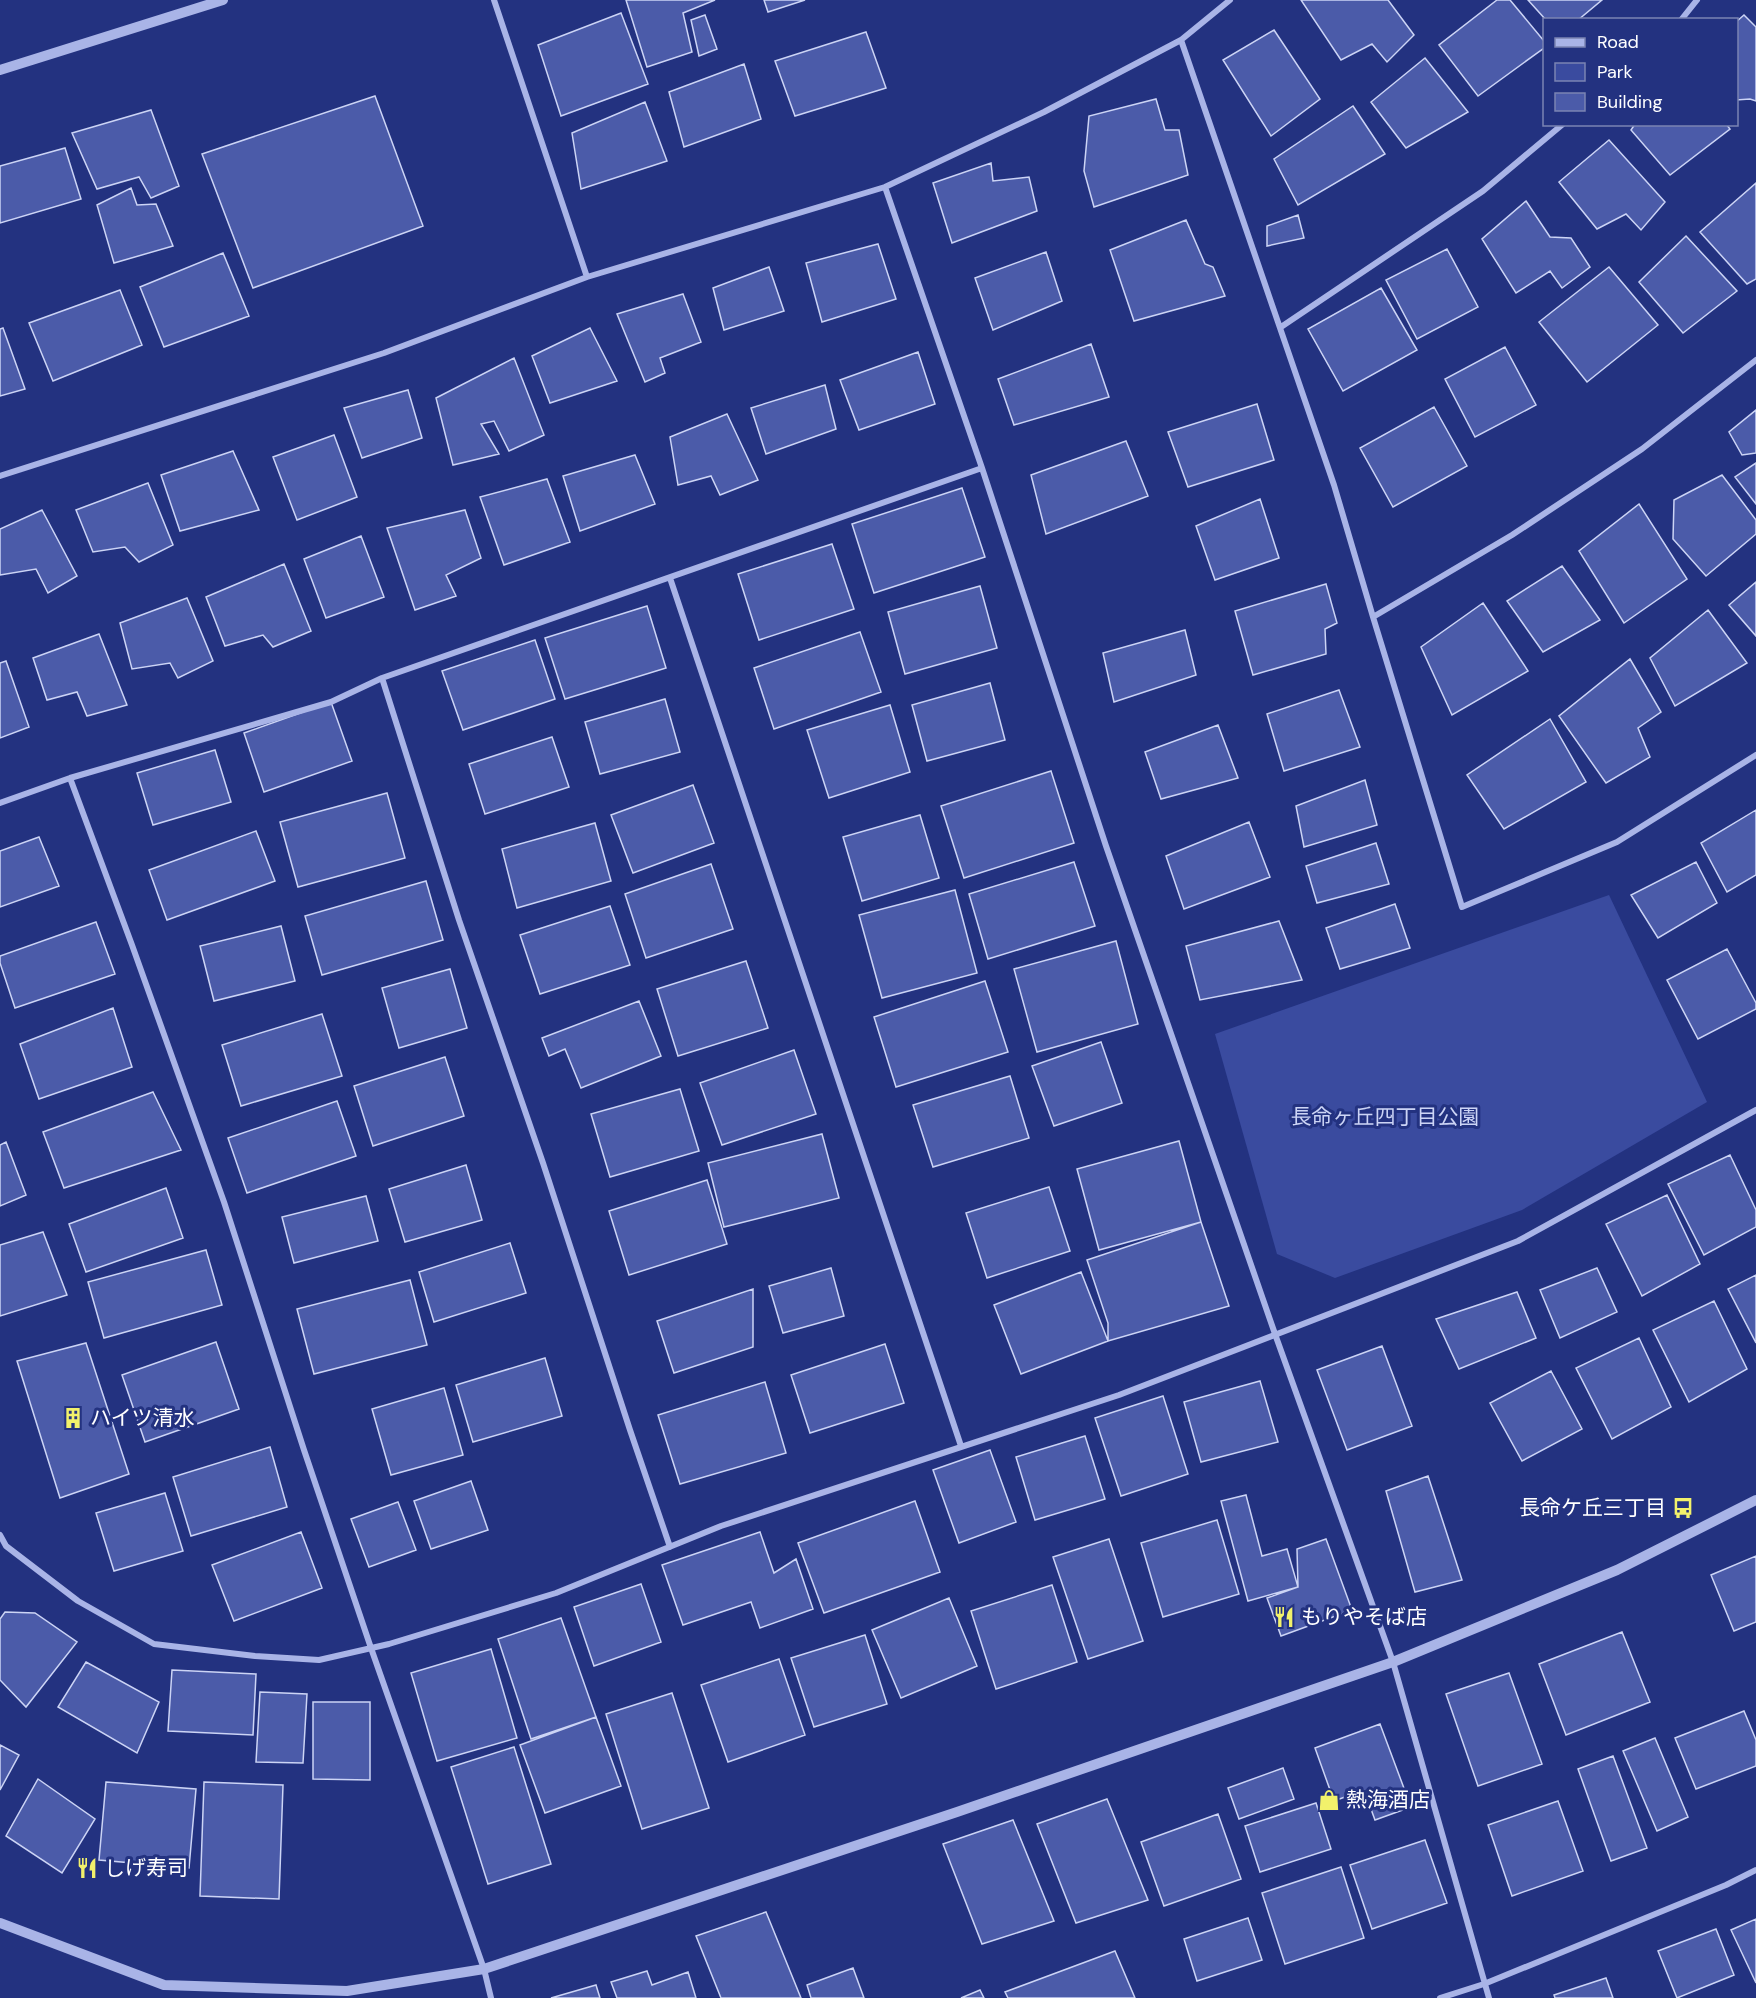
<svg xmlns="http://www.w3.org/2000/svg" width="1756" height="1998" font-family="'DM Sans','Noto Sans JP',sans-serif">
	<style>
		.green { fill: #3a4b9f }
		.building { fill: #4b5ba9; stroke: #ccd4f5; stroke-width: 1.5 }
		.lines { fill: none; stroke-linecap: round; stroke-linejoin: round }
		.minor { stroke: #a9b4e7; stroke-width: 6 }
		.tertiary { stroke: #a9b4e7; stroke-width: 10 }
		.labels { text-anchor: middle; dominant-baseline: central; stroke-width: 6; stroke-linejoin: round; paint-order: stroke }
		.park-label { font-size: 21px; fill: #ccd4f5; stroke: #233280 }
		.poi-label { font-size: 21px; fill: #fff; stroke: #233280; text-anchor: start }
	</style>
	<rect width="100%" height="100%" fill="#233280"/>
	<!-- green -->
	<path class="green" d="M 1609,895 L 1707,1102 L 1522,1210 L 1335,1278 L 1277,1254 L 1215,1034 Z"/>
	<!-- building -->
	<path class="building" d="M 626,0 L 715,0 L 683,13 L 692,52 L 647,67 Z
		M 764,0 L 805,0 L 768,12 Z
		M 1301,0 L 1388,0 L 1414,35 L 1387,62 L 1372,44 L 1341,60 Z
		M 1497,0 L 1510,0 L 1544,41 L 1544,48 L 1478,96 L 1439,45 Z
		M 1528,0 L 1602,0 L 1578,20 L 1546,20 Z
		M 621,13 L 648,84 L 561,116 L 538,45 Z
		M 705,15 L 717,49 L 699,56 L 691,20 Z
		M 1744,15 L 1756,27 L 1756,101 L 1750,99 L 1736,100 L 1736,22 Z
		M 1274,30 L 1320,99 L 1271,136 L 1223,60 Z
		M 866,32 L 886,88 L 795,116 L 775,61 Z
		M 1425,58 L 1468,112 L 1406,148 L 1371,102 Z
		M 744,64 L 761,119 L 684,147 L 669,92 Z
		M 375,96 L 423,226 L 253,288 L 202,154 Z
		M 1156,99 L 1165,130 L 1179,130 L 1188,175 L 1094,207 L 1084,171 L 1089,116 Z
		M 645,102 L 667,161 L 581,189 L 572,133 Z
		M 1353,106 L 1385,154 L 1298,205 L 1274,159 Z
		M 151,110 L 179,186 L 151,198 L 139,177 L 97,189 L 72,133 Z
		M 1635,124 L 1726,124 L 1730,129 L 1670,175 L 1631,130 Z
		M 1609,140 L 1665,202 L 1641,230 L 1626,214 L 1597,229 L 1559,182 Z
		M 65,148 L 81,199 L 0,223 L 0,166 Z
		M 991,163 L 993,181 L 1029,177 L 1037,211 L 952,243 L 933,183 Z
		M 1756,183 L 1756,279 L 1747,284 L 1700,232 Z
		M 131,188 L 137,205 L 156,204 L 173,246 L 114,263 L 97,205 Z
		M 1526,201 L 1550,237 L 1571,238 L 1590,267 L 1562,288 L 1550,271 L 1516,293 L 1482,239 Z
		M 1298,215 L 1304,238 L 1267,246 L 1267,226 Z
		M 1186,220 L 1205,264 L 1213,267 L 1225,296 L 1134,321 L 1110,250 Z
		M 1686,236 L 1737,291 L 1683,333 L 1639,282 Z
		M 878,244 L 896,299 L 822,322 L 806,263 Z
		M 1447,249 L 1478,307 L 1417,339 L 1386,280 Z
		M 1046,252 L 1062,301 L 993,330 L 975,278 Z
		M 223,253 L 249,316 L 164,347 L 140,287 Z
		M 769,267 L 784,311 L 724,330 L 713,288 Z
		M 1609,267 L 1658,325 L 1587,382 L 1539,322 Z
		M 1381,288 L 1417,350 L 1343,391 L 1308,329 Z
		M 120,290 L 142,345 L 53,381 L 29,323 Z
		M 683,294 L 701,342 L 660,358 L 665,373 L 645,382 L 617,314 Z
		M 3,328 L 25,389 L 0,396 L 0,329 Z
		M 590,328 L 617,381 L 550,403 L 532,356 Z
		M 1091,344 L 1109,397 L 1014,425 L 998,379 Z
		M 1505,347 L 1536,405 L 1475,437 L 1445,379 Z
		M 918,352 L 935,404 L 859,430 L 840,380 Z
		M 514,358 L 544,435 L 509,451 L 494,421 L 481,424 L 499,454 L 453,465 L 436,398 Z
		M 825,385 L 836,429 L 766,454 L 751,408 Z
		M 408,390 L 422,438 L 362,458 L 344,408 Z
		M 1257,404 L 1274,460 L 1188,487 L 1168,432 Z
		M 1434,407 L 1467,466 L 1393,507 L 1360,448 Z
		M 1756,410 L 1756,453 L 1742,455 L 1729,432 Z
		M 727,414 L 758,480 L 720,495 L 711,476 L 678,485 L 670,437 Z
		M 334,435 L 357,497 L 297,520 L 273,457 Z
		M 1126,441 L 1148,496 L 1046,534 L 1031,475 Z
		M 233,451 L 259,510 L 180,531 L 161,475 Z
		M 635,455 L 655,504 L 580,531 L 563,476 Z
		M 1756,463 L 1756,504 L 1735,477 Z
		M 1722,475 L 1756,520 L 1756,534 L 1706,576 L 1673,539 L 1674,500 Z
		M 547,479 L 570,542 L 504,565 L 480,497 Z
		M 148,483 L 173,545 L 139,562 L 125,547 L 93,552 L 76,510 Z
		M 962,488 L 985,557 L 874,593 L 852,524 Z
		M 1260,499 L 1279,558 L 1215,580 L 1196,526 Z
		M 1639,504 L 1687,579 L 1624,623 L 1579,551 Z
		M 42,510 L 77,576 L 48,593 L 36,569 L 0,575 L 0,529 Z
		M 465,510 L 481,558 L 446,575 L 456,596 L 415,610 L 387,528 Z
		M 361,536 L 384,597 L 326,618 L 304,559 Z
		M 832,544 L 854,609 L 759,640 L 738,574 Z
		M 284,564 L 311,631 L 273,647 L 263,635 L 225,646 L 206,597 Z
		M 1562,566 L 1600,620 L 1543,652 L 1507,601 Z
		M 1756,582 L 1756,636 L 1729,605 Z
		M 1326,584 L 1337,623 L 1325,629 L 1326,654 L 1253,675 L 1235,611 Z
		M 980,586 L 997,648 L 905,674 L 888,612 Z
		M 187,598 L 213,661 L 178,678 L 170,663 L 132,669 L 120,623 Z
		M 1483,603 L 1528,671 L 1452,715 L 1421,647 Z
		M 647,606 L 666,668 L 565,699 L 545,638 Z
		M 1708,610 L 1747,663 L 1675,706 L 1650,658 Z
		M 1185,630 L 1196,675 L 1114,702 L 1103,653 Z
		M 860,632 L 881,692 L 774,729 L 754,668 Z
		M 99,634 L 127,705 L 87,716 L 77,692 L 47,700 L 33,658 Z
		M 535,640 L 555,699 L 463,730 L 442,671 Z
		M 1630,659 L 1661,712 L 1638,728 L 1650,757 L 1606,783 L 1559,716 Z
		M 6,661 L 29,727 L 0,738 L 0,663 Z
		M 990,683 L 1005,740 L 927,761 L 912,705 Z
		M 1339,690 L 1360,747 L 1284,771 L 1267,714 Z
		M 665,699 L 680,752 L 600,774 L 585,722 Z
		M 331,702 L 352,761 L 264,792 L 244,733 Z
		M 890,705 L 910,772 L 829,798 L 807,730 Z
		M 1550,719 L 1586,782 L 1504,829 L 1467,775 Z
		M 1218,725 L 1238,778 L 1161,799 L 1145,752 Z
		M 552,737 L 569,787 L 485,814 L 469,764 Z
		M 215,750 L 231,802 L 153,825 L 137,773 Z
		M 1051,771 L 1074,843 L 964,878 L 941,806 Z
		M 1365,780 L 1377,825 L 1304,847 L 1296,806 Z
		M 693,785 L 714,843 L 633,873 L 611,815 Z
		M 387,793 L 405,858 L 298,887 L 280,822 Z
		M 1756,810 L 1756,875 L 1727,892 L 1701,843 Z
		M 920,815 L 939,878 L 862,901 L 843,837 Z
		M 1249,822 L 1270,877 L 1184,909 L 1166,856 Z
		M 595,823 L 611,881 L 517,908 L 502,849 Z
		M 256,831 L 275,881 L 167,920 L 149,870 Z
		M 39,837 L 59,886 L 0,907 L 0,851 Z
		M 1376,843 L 1389,884 L 1317,903 L 1306,866 Z
		M 1074,862 L 1095,926 L 988,959 L 969,894 Z
		M 1696,862 L 1717,903 L 1658,938 L 1631,895 Z
		M 711,864 L 733,929 L 646,958 L 625,894 Z
		M 426,881 L 443,940 L 322,975 L 305,916 Z
		M 955,890 L 977,973 L 882,998 L 859,915 Z
		M 1395,904 L 1410,948 L 1340,969 L 1326,928 Z
		M 610,906 L 630,965 L 540,994 L 520,935 Z
		M 1279,921 L 1302,980 L 1200,1000 L 1186,946 Z
		M 96,922 L 115,974 L 15,1008 L 0,963 L 0,956 Z
		M 281,926 L 295,981 L 214,1001 L 200,946 Z
		M 1116,941 L 1138,1024 L 1037,1052 L 1014,969 Z
		M 1727,949 L 1756,1003 L 1756,1009 L 1698,1039 L 1667,980 Z
		M 746,961 L 768,1028 L 678,1056 L 657,989 Z
		M 450,969 L 467,1028 L 399,1048 L 382,988 Z
		M 985,981 L 1008,1052 L 896,1087 L 874,1017 Z
		M 639,1001 L 661,1056 L 581,1088 L 565,1049 L 549,1056 L 542,1038 Z
		M 113,1008 L 132,1067 L 39,1099 L 20,1044 Z
		M 322,1014 L 342,1076 L 241,1106 L 222,1045 Z
		M 1101,1042 L 1122,1103 L 1054,1126 L 1032,1066 Z
		M 794,1050 L 816,1114 L 722,1145 L 700,1083 Z
		M 445,1057 L 464,1116 L 373,1146 L 354,1086 Z
		M 1010,1076 L 1029,1138 L 933,1167 L 913,1105 Z
		M 680,1089 L 699,1151 L 610,1177 L 591,1114 Z
		M 153,1092 L 181,1150 L 64,1188 L 43,1132 Z
		M 337,1101 L 356,1156 L 247,1193 L 228,1138 Z
		M 822,1134 L 839,1198 L 724,1227 L 708,1163 Z
		M 1179,1141 L 1201,1222 L 1099,1250 L 1077,1169 Z
		M 6,1142 L 26,1195 L 0,1206 L 0,1145 Z
		M 1730,1155 L 1756,1210 L 1756,1227 L 1704,1255 L 1668,1184 Z
		M 466,1165 L 482,1220 L 405,1242 L 389,1189 Z
		M 707,1180 L 727,1244 L 629,1275 L 609,1211 Z
		M 1049,1187 L 1070,1251 L 987,1278 L 966,1213 Z
		M 166,1188 L 183,1238 L 86,1272 L 69,1224 Z
		M 1667,1195 L 1700,1264 L 1642,1296 L 1606,1224 Z
		M 366,1196 L 378,1241 L 294,1263 L 282,1217 Z
		M 1201,1222 L 1229,1306 L 1108,1341 L 1108,1323 L 1087,1260 Z
		M 43,1232 L 67,1295 L 0,1316 L 0,1245 Z
		M 510,1243 L 526,1293 L 434,1322 L 419,1272 Z
		M 206,1250 L 222,1305 L 104,1338 L 88,1282 Z
		M 831,1268 L 844,1316 L 783,1333 L 769,1286 Z
		M 1597,1268 L 1617,1312 L 1560,1338 L 1540,1290 Z
		M 1081,1272 L 1108,1341 L 1021,1374 L 994,1305 Z
		M 1756,1275 L 1756,1343 L 1728,1289 Z
		M 410,1280 L 427,1345 L 314,1374 L 297,1309 Z
		M 753,1289 L 753,1347 L 674,1373 L 657,1321 Z
		M 1517,1292 L 1536,1338 L 1459,1369 L 1436,1319 Z
		M 1714,1301 L 1747,1369 L 1689,1402 L 1653,1330 Z
		M 1639,1338 L 1671,1407 L 1612,1439 L 1576,1368 Z
		M 216,1342 L 239,1409 L 145,1442 L 122,1375 Z
		M 86,1343 L 129,1474 L 60,1498 L 17,1361 Z
		M 885,1344 L 904,1403 L 810,1433 L 791,1375 Z
		M 1382,1346 L 1412,1426 L 1347,1450 L 1317,1370 Z
		M 545,1358 L 562,1416 L 473,1442 L 456,1385 Z
		M 1551,1371 L 1582,1429 L 1522,1461 L 1490,1403 Z
		M 1260,1381 L 1278,1442 L 1201,1462 L 1184,1402 Z
		M 765,1382 L 786,1453 L 680,1484 L 658,1415 Z
		M 444,1388 L 463,1455 L 391,1475 L 372,1409 Z
		M 1163,1396 L 1188,1474 L 1121,1496 L 1095,1418 Z
		M 1085,1436 L 1105,1499 L 1035,1520 L 1016,1457 Z
		M 270,1447 L 287,1507 L 191,1536 L 173,1477 Z
		M 990,1450 L 1016,1522 L 959,1543 L 933,1470 Z
		M 1428,1476 L 1462,1580 L 1415,1592 L 1386,1491 Z
		M 471,1481 L 488,1530 L 431,1549 L 414,1501 Z
		M 165,1493 L 183,1551 L 114,1571 L 96,1513 Z
		M 1246,1495 L 1262,1556 L 1287,1549 L 1298,1587 L 1248,1601 L 1221,1501 Z
		M 915,1501 L 940,1572 L 824,1613 L 798,1543 Z
		M 398,1502 L 416,1550 L 369,1567 L 351,1519 Z
		M 1217,1520 L 1239,1594 L 1163,1617 L 1141,1543 Z
		M 301,1532 L 322,1588 L 234,1621 L 212,1565 Z
		M 760,1532 L 774,1573 L 796,1559 L 813,1609 L 760,1628 L 751,1602 L 683,1625 L 662,1565 Z
		M 1109,1539 L 1143,1641 L 1088,1659 L 1053,1557 Z
		M 1326,1539 L 1352,1610 L 1281,1636 L 1267,1598 L 1298,1587 L 1297,1549 Z
		M 1756,1556 L 1756,1622 L 1734,1631 L 1711,1575 Z
		M 641,1584 L 661,1642 L 594,1666 L 574,1607 Z
		M 1052,1585 L 1077,1662 L 996,1689 L 971,1611 Z
		M 949,1598 L 977,1666 L 901,1698 L 872,1630 Z
		M 5,1612 L 35,1613 L 77,1642 L 26,1707 L 0,1680 L 0,1619 Z
		M 561,1618 L 596,1717 L 531,1739 L 498,1639 Z
		M 1622,1632 L 1650,1702 L 1566,1735 L 1539,1664 Z
		M 865,1635 L 887,1704 L 814,1727 L 791,1658 Z
		M 491,1649 L 517,1738 L 437,1761 L 411,1673 Z
		M 779,1659 L 805,1735 L 728,1762 L 701,1685 Z
		M 86,1662 L 159,1702 L 137,1753 L 58,1707 Z
		M 172,1670 L 256,1674 L 253,1735 L 168,1731 Z
		M 1509,1673 L 1542,1764 L 1478,1786 L 1446,1694 Z
		M 260,1692 L 307,1694 L 303,1763 L 256,1762 Z
		M 672,1693 L 709,1808 L 642,1829 L 606,1714 Z
		M 313,1702 L 370,1702 L 370,1780 L 313,1779 Z
		M 1744,1711 L 1756,1740 L 1756,1766 L 1696,1789 L 1675,1738 Z
		M 596,1717 L 621,1786 L 545,1813 L 520,1745 Z
		M 1380,1724 L 1411,1807 L 1375,1820 L 1364,1790 L 1334,1801 L 1315,1748 Z
		M 1655,1738 L 1688,1817 L 1657,1831 L 1623,1751 Z
		M 0,1745 L 19,1755 L 0,1790 Z
		M 514,1747 L 551,1864 L 488,1884 L 451,1767 Z
		M 1613,1756 L 1647,1848 L 1611,1861 L 1578,1769 Z
		M 1283,1768 L 1294,1799 L 1239,1819 L 1228,1788 Z
		M 38,1779 L 95,1819 L 62,1873 L 6,1836 Z
		M 106,1782 L 196,1789 L 189,1868 L 99,1860 Z
		M 204,1782 L 283,1785 L 279,1899 L 200,1896 Z
		M 1107,1799 L 1148,1900 L 1076,1923 L 1037,1824 Z
		M 1558,1801 L 1583,1871 L 1512,1896 L 1488,1825 Z
		M 1316,1803 L 1331,1849 L 1260,1872 L 1245,1826 Z
		M 1218,1814 L 1241,1879 L 1164,1906 L 1141,1842 Z
		M 1013,1820 L 1054,1921 L 982,1944 L 943,1844 Z
		M 1425,1840 L 1447,1903 L 1372,1929 L 1350,1865 Z
		M 1341,1867 L 1364,1938 L 1285,1964 L 1262,1893 Z
		M 766,1912 L 801,1998 L 721,1998 L 696,1936 Z
		M 1248,1918 L 1262,1960 L 1197,1981 L 1184,1939 Z
		M 1756,1919 L 1756,1983 L 1731,1930 Z
		M 1716,1929 L 1734,1975 L 1677,1998 L 1658,1951 Z
		M 1115,1951 L 1135,1998 L 1008,1998 L 1005,1992 Z
		M 853,1968 L 864,1998 L 811,1998 L 807,1985 Z
		M 647,1971 L 652,1985 L 688,1972 L 696,1998 L 617,1998 L 611,1982 Z
		M 1606,1978 L 1613,1998 L 1555,1998 L 1554,1995 Z
		M 596,1985 L 600,1998 L 551,1998 Z
		M 980,1990 L 984,1998 L 961,1998 Z"/>
	<g class="lines">
		<!-- minor -->
		<path class="minor" d="M 494,0 L 587,277
			M 1681,20 L 1697,0
			M 1181,40 L 1334,485 L 1373,617 L 1462,907 L 1617,842 L 1756,755
			M 885,187 L 982,468 L 1106,846 L 1275,1334 L 1393,1662 L 1489,1998
			M 1281,327 L 1483,191 L 1563,124
			M 0,476 L 384,353 L 587,277 L 885,187 L 1044,112 L 1181,40 L 1230,0
			M 670,578 L 961,1446
			M 1373,617 L 1512,535 L 1642,449 L 1756,360
			M 382,678 L 459,920 L 543,1163 L 630,1430 L 670,1547
			M 70,778 L 132,945 L 224,1202 L 304,1450 L 371,1648 L 484,1969 L 491,1998
			M 0,803 L 70,778 L 331,702 L 382,678 L 982,468
			M 0,1535 L 6,1546 L 78,1601 L 154,1644 L 255,1656 L 319,1660 L 389,1644 L 556,1593 L 721,1526 L 1119,1395 L 1518,1241 L 1756,1110
			M 1440,1998 L 1484,1984 L 1726,1885 L 1756,1870"/>
		<!-- tertiary -->
		<path class="tertiary" d="M 0,70 L 223,0
			M 0,1923 L 164,1985 L 347,1991 L 484,1969 L 957,1812 L 1393,1662 L 1617,1570 L 1756,1500"/>
	</g>
	<!-- icons -->
	<defs>
		<symbol id="building-bare" viewBox="-9 -9 18 18"><path d="M-4-6H4V6H1V3H-1V6H-4ZM-2.5-4.3h1.7v1.8h-1.7ZM.8-4.3h1.7v1.8H.8ZM-2.5-1h1.7V.8h-1.7ZM.8-1h1.7V.8H.8Z" fill="#f2f16b" stroke="#233280" stroke-width="2.5" paint-order="stroke"/></symbol>
		<symbol id="bus-bare" viewBox="-9 -9 18 18"><path d="M-5-6H5V4H4V6H2V4H-2V6H-4V4H-5ZM-3.5-4V0h7V-4ZM-3.5 1.2v1.5H-2V1.2ZM2 1.2v1.5H3.5V1.2Z" fill="#f2f16b" stroke="#233280" stroke-width="2.5" paint-order="stroke"/></symbol>
		<symbol id="restaurant-bare" viewBox="-9 -9 18 18"><path d="M-5-6h1v4h1v-4h1v4h1v-4h1v5L-1.5 .5V6h-2V.5L-5-1ZM5-6V6H3V1.5H1.5Q1.5-4 5-6Z" fill="#f2f16b" stroke="#233280" stroke-width="2.5" paint-order="stroke"/></symbol>
		<symbol id="shop-bare" viewBox="-9 -9 18 18"><path d="M-5-2.5h2.3a2.7 3.5 0 0 1 5.4 0H5L5.5 6h-11ZM-1.5-2.5h3a1.5 2.3 0 0 0-3 0Z" fill="#f2f16b" stroke="#233280" stroke-width="2.5" paint-order="stroke"/></symbol>
	</defs>
	<g fill-rule="evenodd">
		<use href="#building-bare" x="58" y="1403" width="30" height="30"/>
		<use href="#bus-bare" x="1668" y="1493" width="30" height="30"/>
		<use href="#restaurant-bare" x="1269" y="1602" width="30" height="30"/>
		<use href="#shop-bare" x="1314" y="1785" width="30" height="30"/>
		<use href="#restaurant-bare" x="72" y="1853" width="30" height="30"/>
	</g>
	<g class="labels">
		<!-- park labels -->
		<g class="park-label">
			<text x="1385" y="1117">長命ヶ丘四丁目公園</text>
		</g>
		<!-- poi labels -->
		<g class="poi-label">
			<text x="90" y="1418">ハイツ清水</text>
			<text x="1666" y="1508" text-anchor="end">長命ケ丘三丁目</text>
			<text x="1301" y="1617">もりやそば店</text>
			<text x="1346" y="1800">熱海酒店</text>
			<text x="104" y="1868">しげ寿司</text>
		</g>
	</g>
	<!-- legend -->
	<rect x="1543" y="18" width="195" height="108" fill="#233280" stroke="#7b84b3" stroke-width="1.5"/>
	<rect x="1555" y="38" width="30" height="9" fill="#a9b4e7" stroke="#7b84b3" stroke-width="1.5"/>
	<text x="1597" y="48" font-size="18" fill="#ffffff">Road</text>
	<rect x="1555" y="63" width="30" height="18" fill="#3a4b9f" stroke="#7b84b3" stroke-width="1.5"/>
	<text x="1597" y="78" font-size="18" fill="#ffffff">Park</text>
	<rect x="1555" y="93" width="30" height="18" fill="#4b5ba9" stroke="#7b84b3" stroke-width="1.5"/>
	<text x="1597" y="108" font-size="18" fill="#ffffff">Building</text>
</svg>
